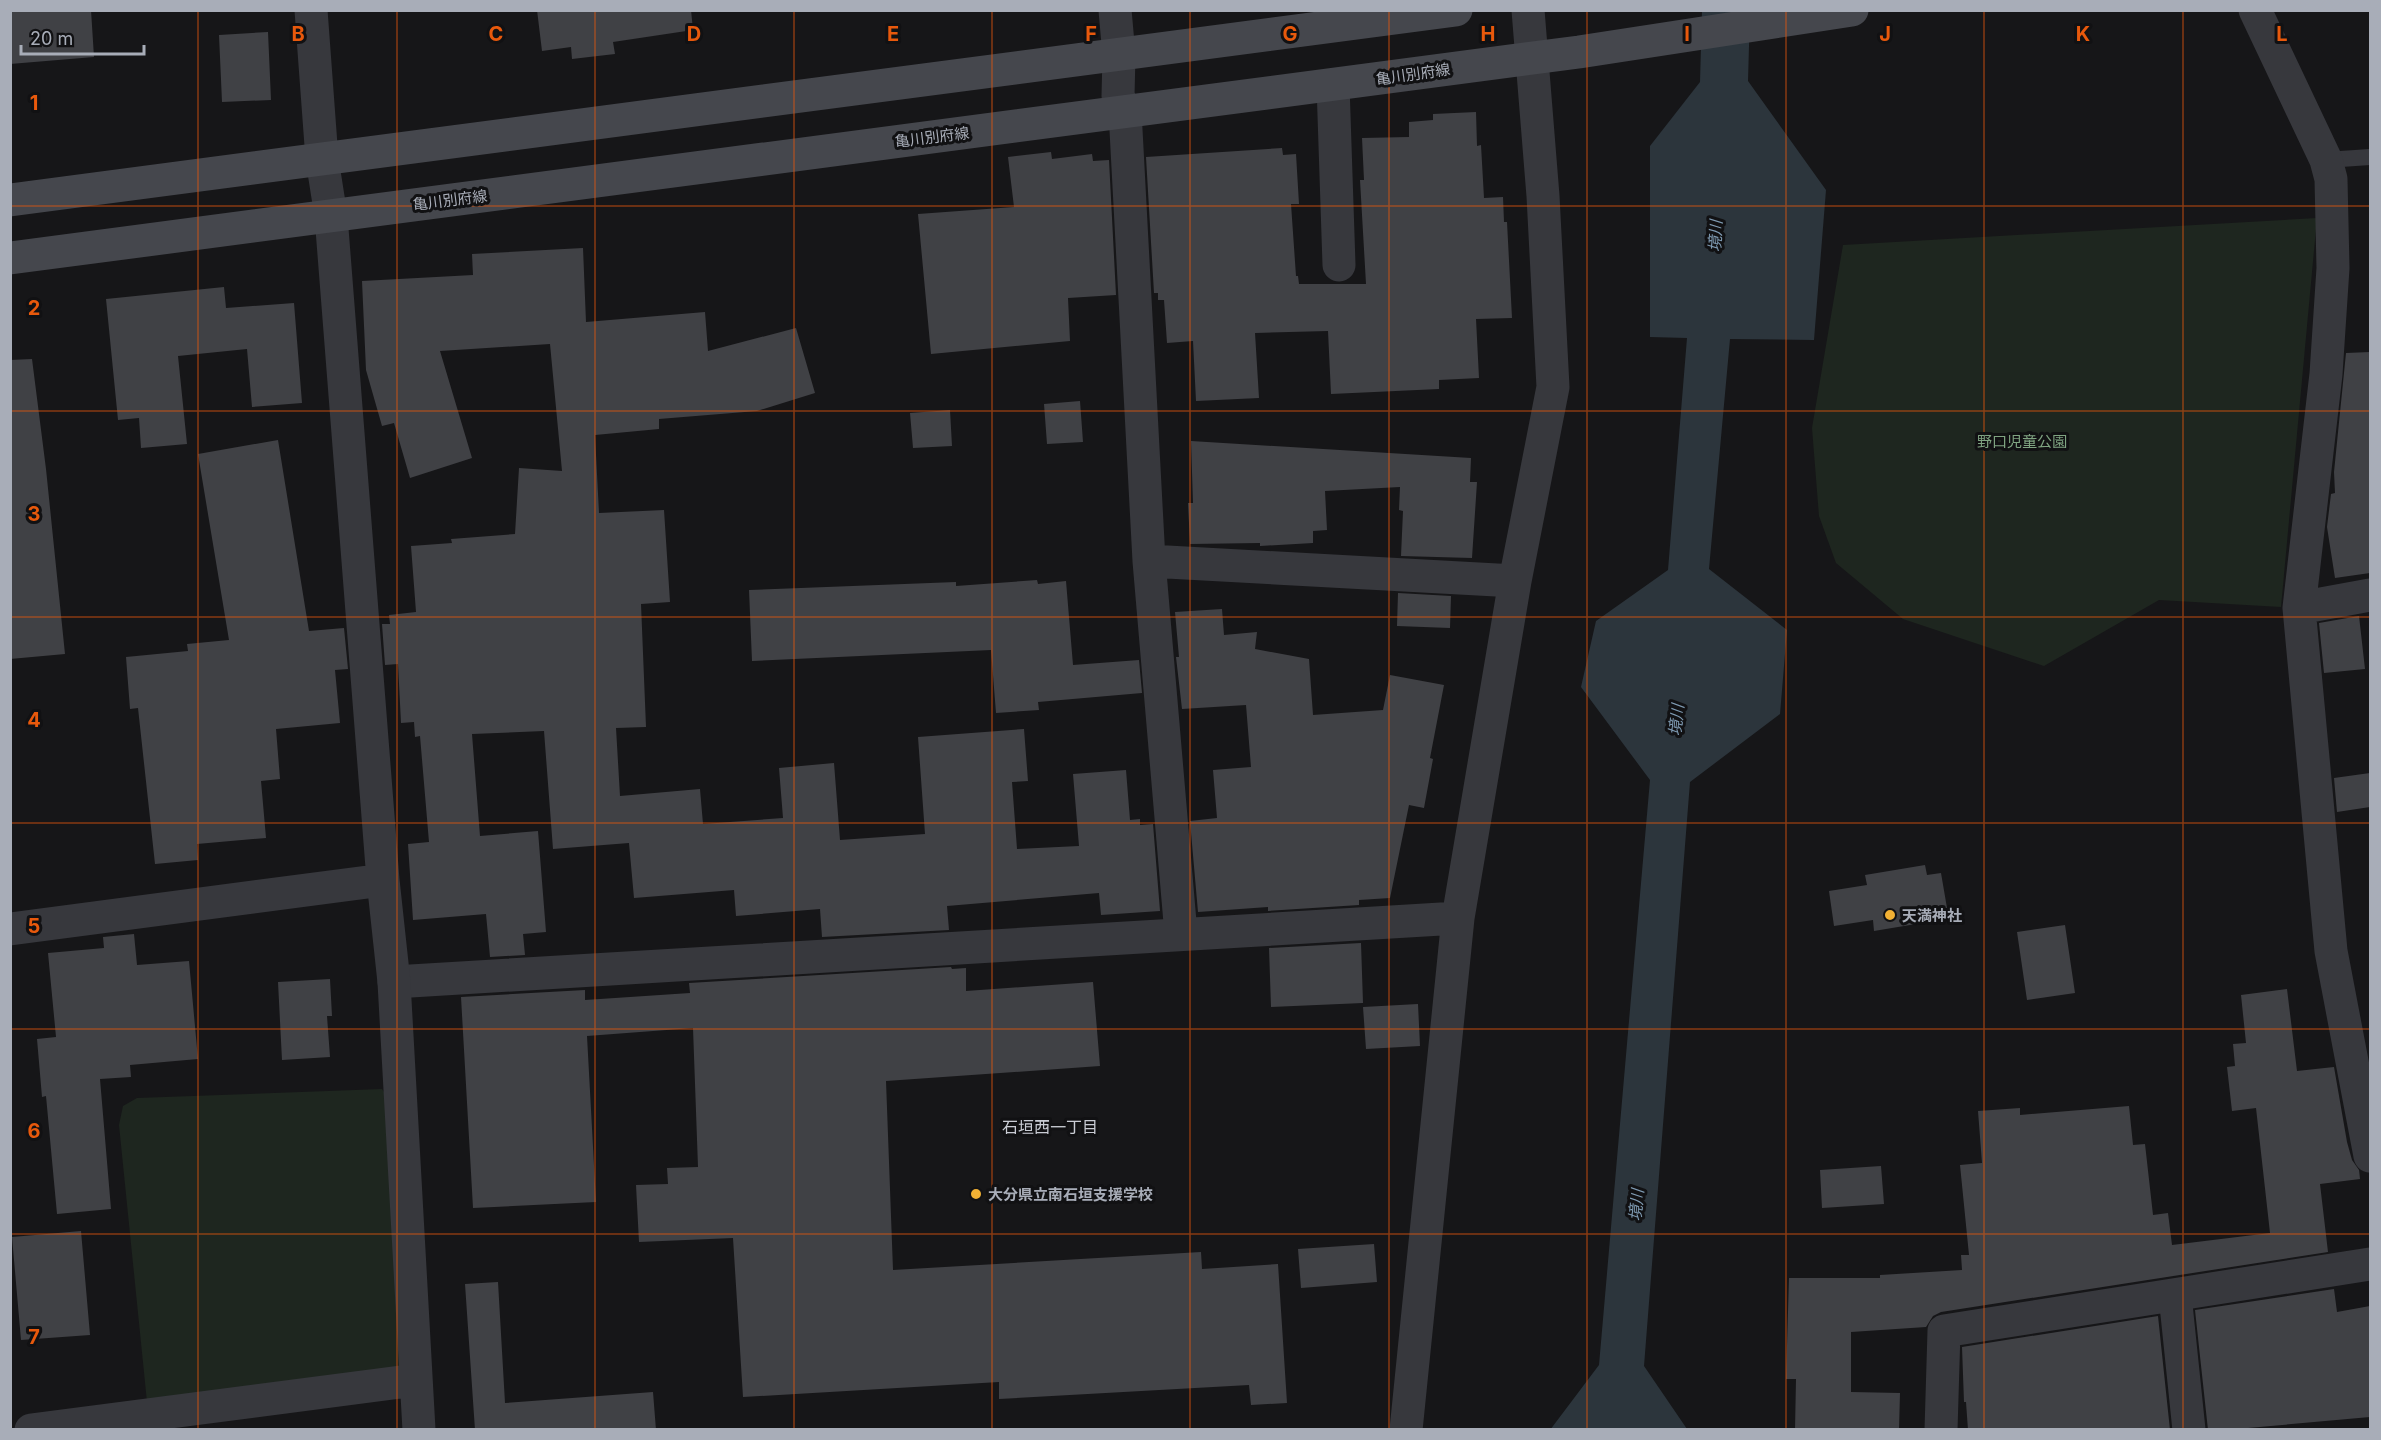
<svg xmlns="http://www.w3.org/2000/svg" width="2381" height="1440" font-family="Inter,'Noto Sans JP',sans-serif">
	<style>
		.green { fill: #1e261f }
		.water { fill: #2c353c }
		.building { fill: #404145 }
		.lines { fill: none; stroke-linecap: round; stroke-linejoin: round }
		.service { stroke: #37383d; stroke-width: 16 }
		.minor { stroke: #37383d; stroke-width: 33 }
		.tertiary { stroke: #37383d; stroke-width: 33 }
		.secondary { stroke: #45474d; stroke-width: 33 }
		.grid { fill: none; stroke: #e8590c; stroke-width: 1.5; stroke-opacity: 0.55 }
		.poi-dot { fill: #f2b134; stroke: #111113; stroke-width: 2 }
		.labels { text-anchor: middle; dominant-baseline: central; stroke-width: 6; stroke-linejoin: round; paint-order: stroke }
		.street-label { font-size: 15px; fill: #a8adb8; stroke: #111113 }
		.park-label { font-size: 15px; fill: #7fa381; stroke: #111113 }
		.poi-label { font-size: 15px; font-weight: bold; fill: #a8adb8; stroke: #111113; text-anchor: start }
		.water-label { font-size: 16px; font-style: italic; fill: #7f9bb3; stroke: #111113 }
		.neighbourhood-label { font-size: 16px; fill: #c9ccd4; stroke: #111113 }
		.grid-label { font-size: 20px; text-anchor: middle; font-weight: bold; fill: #e8590c; stroke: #111113; stroke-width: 6; stroke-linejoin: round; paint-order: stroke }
	</style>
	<rect width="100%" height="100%" fill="#161618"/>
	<!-- green -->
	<path class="green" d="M 2317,218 L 2281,607 L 2159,600 L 2044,666 L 1903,619 L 1836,563 L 1819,516 L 1812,428 L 1843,245 Z
		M 382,1089 L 388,1098 L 404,1372 L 147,1402 L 119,1125 L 123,1106 L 137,1098 Z"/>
	<!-- water -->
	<path class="water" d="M 1702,11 L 1750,11 L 1748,81 L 1826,190 L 1814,340 L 1730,339 L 1709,569 L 1787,630 L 1780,714 L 1690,782 L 1644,1366 L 1687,1429 L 1550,1430 L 1599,1365 L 1650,780 L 1581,687 L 1596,621 L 1668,570 L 1687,338 L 1650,337 L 1650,146 L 1700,82 Z"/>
	<!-- building -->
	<path class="building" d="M 10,10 L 91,10 L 94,57 L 10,64 Z
		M 537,10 L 691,10 L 693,30 L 613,42 L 615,54 L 572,59 L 571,47 L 542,51 Z
		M 268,32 L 271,100 L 222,102 L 219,35 Z
		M 1476,112 L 1477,146 L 1481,145 L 1484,198 L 1503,197 L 1504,222 L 1507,222 L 1512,318 L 1476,319 L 1479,378 L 1439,380 L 1439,389 L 1331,394 L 1328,331 L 1255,333 L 1259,398 L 1196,401 L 1193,341 L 1167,343 L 1164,300 L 1158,300 L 1158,293 L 1154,293 L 1146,157 L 1282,148 L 1283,155 L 1296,154 L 1299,204 L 1291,204 L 1296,276 L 1298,276 L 1299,284 L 1366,284 L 1360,180 L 1364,180 L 1362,138 L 1409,137 L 1409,122 L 1433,120 L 1433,114 Z
		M 1051,152 L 1052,159 L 1092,154 L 1093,161 L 1109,160 L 1116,295 L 1068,298 L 1070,341 L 931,354 L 918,214 L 1014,207 L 1008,157 Z
		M 583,248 L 586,322 L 705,312 L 708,351 L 796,328 L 815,393 L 757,411 L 659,419 L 659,429 L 595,435 L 599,513 L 664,510 L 670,602 L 641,604 L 646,727 L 616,728 L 620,796 L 700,789 L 703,824 L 783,818 L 779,768 L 834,763 L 840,840 L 925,834 L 918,737 L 1024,729 L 1028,781 L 1012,782 L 1017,849 L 1079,846 L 1073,774 L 1126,770 L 1130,820 L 1140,819 L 1140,825 L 1153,824 L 1160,911 L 1101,915 L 1099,893 L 947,906 L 949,930 L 822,937 L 820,909 L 736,916 L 734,890 L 634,898 L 629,843 L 553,849 L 544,731 L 472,734 L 480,836 L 538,831 L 546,932 L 523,934 L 525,955 L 490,957 L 486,914 L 413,920 L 408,844 L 429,842 L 420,736 L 415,737 L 414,722 L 401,723 L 398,664 L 385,665 L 382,624 L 390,624 L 389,615 L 416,612 L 411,546 L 452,543 L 451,539 L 515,534 L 519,468 L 562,471 L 550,344 L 440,351 L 472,458 L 410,478 L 394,423 L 382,426 L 366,370 L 362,281 L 473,275 L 472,254 Z
		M 224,287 L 226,308 L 294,303 L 302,403 L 252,407 L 247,349 L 178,356 L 187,444 L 141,448 L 139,418 L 118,420 L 106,299 Z
		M 2370,352 L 2370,573 L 2335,578 L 2327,527 L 2331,494 L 2335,493 L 2334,472 L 2346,353 Z
		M 32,359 L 46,469 L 65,654 L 10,659 L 10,360 Z
		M 1080,401 L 1083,442 L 1047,444 L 1044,404 Z
		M 950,410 L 952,446 L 913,448 L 910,413 Z
		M 278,440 L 309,631 L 344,628 L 348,669 L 335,670 L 340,723 L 276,729 L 280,779 L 261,781 L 266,838 L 197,844 L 198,860 L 155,864 L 138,708 L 130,709 L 126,657 L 188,651 L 187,644 L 229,640 L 198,454 Z
		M 1191,441 L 1471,458 L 1470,482 L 1477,482 L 1472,558 L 1401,556 L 1403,511 L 1399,510 L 1400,487 L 1325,491 L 1327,530 L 1313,531 L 1313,543 L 1260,546 L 1260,543 L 1190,544 L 1188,503 L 1193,503 Z
		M 1037,580 L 1038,584 L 1066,581 L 1073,665 L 1139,660 L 1142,693 L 1038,702 L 1039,710 L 996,713 L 991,650 L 752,661 L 749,590 L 956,582 L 956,586 Z
		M 1398,593 L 1451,596 L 1450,628 L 1397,626 Z
		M 1222,609 L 1224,635 L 1257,632 L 1255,649 L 1309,659 L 1313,715 L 1383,710 L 1390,675 L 1444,685 L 1430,758 L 1433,759 L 1424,808 L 1409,805 L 1390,898 L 1359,900 L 1359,905 L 1268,911 L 1268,907 L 1198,912 L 1190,821 L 1217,818 L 1213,770 L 1251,767 L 1246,705 L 1182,709 L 1176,657 L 1179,657 L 1175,612 Z
		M 2359,616 L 2365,669 L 2324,673 L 2319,623 Z
		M 2370,773 L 2370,807 L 2337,812 L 2334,778 Z
		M 1925,865 L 1927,875 L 1941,873 L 1947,908 L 1933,910 L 1934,921 L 1874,931 L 1873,920 L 1834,926 L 1829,891 L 1867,885 L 1865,875 Z
		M 2065,925 L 2075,993 L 2027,1000 L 2017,932 Z
		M 134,934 L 137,965 L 189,961 L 198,1059 L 130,1065 L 131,1077 L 100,1079 L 111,1209 L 57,1214 L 46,1096 L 42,1097 L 37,1039 L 56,1037 L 48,953 L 104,948 L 103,937 Z
		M 1361,943 L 1363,1003 L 1271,1007 L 1269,948 Z
		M 951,967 L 952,969 L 966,968 L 966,991 L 1093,982 L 1100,1066 L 886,1081 L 893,1270 L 1201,1252 L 1202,1269 L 1278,1264 L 1287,1403 L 1251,1405 L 1249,1385 L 999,1399 L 999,1382 L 743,1397 L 733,1238 L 639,1242 L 636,1185 L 668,1184 L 667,1168 L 698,1167 L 693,1028 L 587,1036 L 596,1202 L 473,1208 L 461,997 L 585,990 L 585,1000 L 690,993 L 689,983 Z
		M 330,979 L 332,1016 L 327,1016 L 330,1057 L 282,1060 L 278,982 Z
		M 2287,989 L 2297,1071 L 2334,1067 L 2347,1142 L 2352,1160 L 2359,1170 L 2360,1179 L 2320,1184 L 2328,1252 L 1941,1312 L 1933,1316 L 1926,1327 L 1851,1332 L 1851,1392 L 1900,1393 L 1899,1430 L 1795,1430 L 1796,1379 L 1786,1379 L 1789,1278 L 1880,1278 L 1880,1275 L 1962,1270 L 1961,1255 L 1969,1255 L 1960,1165 L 1982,1163 L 1978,1111 L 2020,1108 L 2020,1115 L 2129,1106 L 2133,1145 L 2145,1144 L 2153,1215 L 2168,1213 L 2172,1245 L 2270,1233 L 2256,1108 L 2232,1111 L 2227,1067 L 2235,1066 L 2233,1044 L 2246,1043 L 2241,995 Z
		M 1418,1004 L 1420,1046 L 1366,1049 L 1363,1007 Z
		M 1881,1166 L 1884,1204 L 1822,1208 L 1820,1170 Z
		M 81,1231 L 90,1335 L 21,1340 L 12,1237 Z
		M 1374,1244 L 1377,1282 L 1301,1288 L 1298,1249 Z
		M 498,1282 L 505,1403 L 653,1392 L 656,1430 L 475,1430 L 465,1284 Z
		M 2334,1289 L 2337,1312 L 2370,1306 L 2370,1417 L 2248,1428 L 2248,1430 L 2208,1430 L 2195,1310 Z
		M 2158,1316 L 2170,1430 L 1968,1430 L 1966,1402 L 1964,1402 L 1962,1347 Z"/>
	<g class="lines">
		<!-- service -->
		<path class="service" d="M 2326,160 L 2370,157"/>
		<!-- minor -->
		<path class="minor" d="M 1115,10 L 1119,55 L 1118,96 L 1125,111 L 1149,561 L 1181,934
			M 2255,10 L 2326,160 L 2331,179 L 2333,268 L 2326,374 L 2299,608 L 2331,951 L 2370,1156
			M 1333,85 L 1339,265
			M 1149,561 L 1515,581
			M 2299,608 L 2370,595
			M 394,982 L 1458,918
			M 2175,1295 L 2189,1430
			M 1406,1430 L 1458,918 L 1515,581 L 1553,387 L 1543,196 L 1528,10
			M 1941,1430 L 1944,1331 L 2370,1264"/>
		<!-- tertiary -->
		<path class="tertiary" d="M 311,10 L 322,159 L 331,216 L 383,880 L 394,982 L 419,1430
			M 10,929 L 383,880
			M 31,1430 L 416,1380"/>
		<!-- secondary -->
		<path class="secondary" d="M 10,200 L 1456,10
			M 10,258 L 1579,52 L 1852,10"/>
	</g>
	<!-- grid -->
	<path class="grid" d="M 198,10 L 198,1430M 397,10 L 397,1430M 595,10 L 595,1430M 794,10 L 794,1430M 992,10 L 992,1430M 1190,10 L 1190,1430M 1389,10 L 1389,1430M 1587,10 L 1587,1430M 1786,10 L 1786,1430M 1984,10 L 1984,1430M 2183,10 L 2183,1430M 10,206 L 2370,206M 10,411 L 2370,411M 10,617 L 2370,617M 10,823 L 2370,823M 10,1029 L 2370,1029M 10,1234 L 2370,1234"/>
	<!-- markers -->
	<g class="poi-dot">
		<circle cx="1890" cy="915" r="6"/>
		<circle cx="976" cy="1194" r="6"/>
	</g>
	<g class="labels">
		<!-- street labels -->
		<g class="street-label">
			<text transform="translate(1413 74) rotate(-8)">亀川別府線</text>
			<text transform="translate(932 137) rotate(-7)">亀川別府線</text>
			<text transform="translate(450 200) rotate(-7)">亀川別府線</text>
		</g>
		<!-- park labels -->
		<g class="park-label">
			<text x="2022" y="441">野口児童公園</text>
		</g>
		<!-- poi labels -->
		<g class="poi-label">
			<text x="1902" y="915">天満神社</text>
			<text x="988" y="1194">大分県立南石垣支援学校</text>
		</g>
		<!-- water labels -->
		<g class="water-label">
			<text transform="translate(1715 236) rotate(-87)">境川</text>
			<text transform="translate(1676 720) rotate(-84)">境川</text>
			<text transform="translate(1636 1205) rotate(-85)">境川</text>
		</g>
		<!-- neighbourhood labels -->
		<g class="neighbourhood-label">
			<text x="1050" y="1127">石垣西一丁目</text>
		</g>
	</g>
	<g class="grid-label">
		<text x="298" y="41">B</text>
		<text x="496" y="41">C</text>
		<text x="694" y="41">D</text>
		<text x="893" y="41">E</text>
		<text x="1091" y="41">F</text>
		<text x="1290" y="41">G</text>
		<text x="1488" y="41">H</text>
		<text x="1687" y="41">I</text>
		<text x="1885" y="41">J</text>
		<text x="2083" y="41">K</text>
		<text x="2282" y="41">L</text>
		<text x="34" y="110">1</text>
		<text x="34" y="315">2</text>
		<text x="34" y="521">3</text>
		<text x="34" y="727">4</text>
		<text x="34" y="933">5</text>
		<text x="34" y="1138">6</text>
		<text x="34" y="1344">7</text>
	</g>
	<!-- border -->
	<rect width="2381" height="1440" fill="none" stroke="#a8adb8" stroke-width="24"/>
	<!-- scale -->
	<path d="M21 45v9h123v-9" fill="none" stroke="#a8adb8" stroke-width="3"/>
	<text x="30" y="45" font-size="18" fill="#a8adb8" stroke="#111113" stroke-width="4.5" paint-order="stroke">20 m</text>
</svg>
